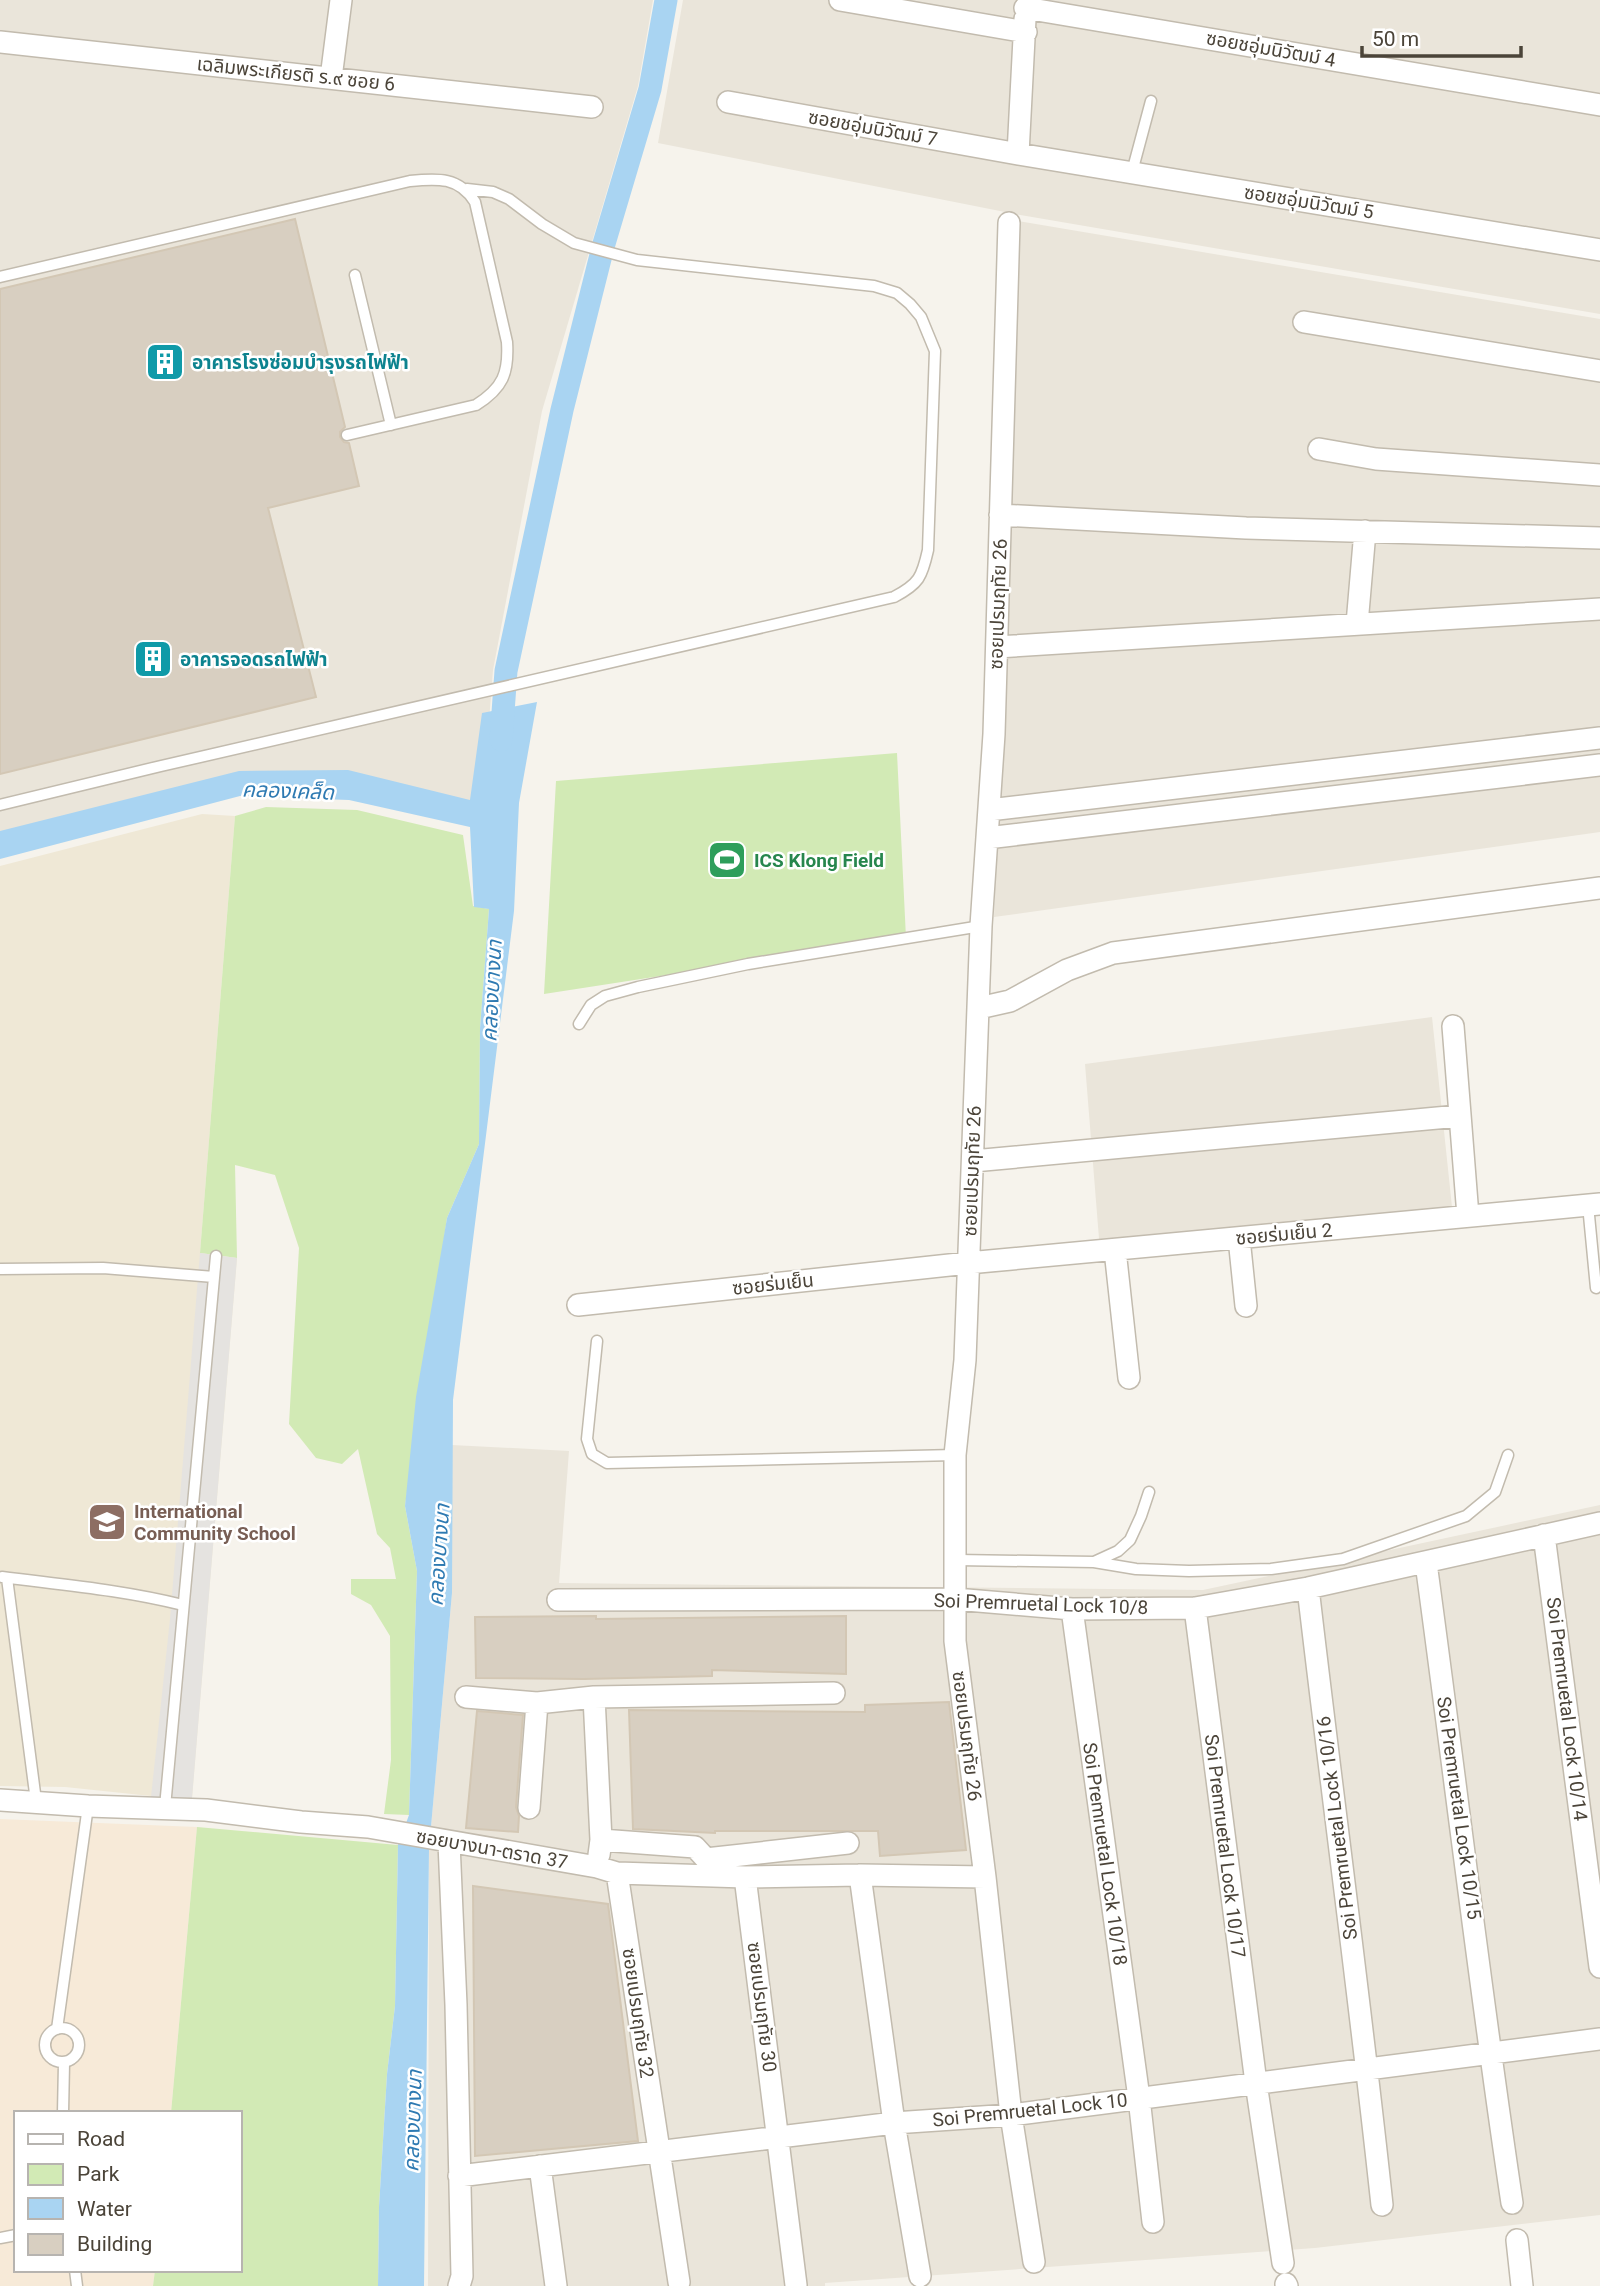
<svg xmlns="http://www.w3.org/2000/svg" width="1600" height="2286" font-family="Roboto,'Noto Sans Thai',sans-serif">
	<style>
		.residential { fill: #eae5da }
		.commercial { fill: #f7ead8 }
		.education { fill: #efe8d6 }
		.green { fill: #d2eab5 }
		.parking { fill: #e5e3e0 }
		.water { fill: #a9d4f2 }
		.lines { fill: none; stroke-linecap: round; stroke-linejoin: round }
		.canal { stroke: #a9d4f2; stroke-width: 23 }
		.building { fill: #d8cfc1; stroke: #d3c7b4; stroke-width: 2 }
		.service-casing { stroke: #c2bbae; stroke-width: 13 }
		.minor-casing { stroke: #c2bbae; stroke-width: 24 }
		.service { stroke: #fff; stroke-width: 10 }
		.minor { stroke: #fff; stroke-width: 21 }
		.labels { text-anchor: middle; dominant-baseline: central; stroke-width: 5; stroke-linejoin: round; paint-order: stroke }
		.street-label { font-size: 19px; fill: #4b4439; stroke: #fff }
		.culture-label { font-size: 19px; font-weight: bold; fill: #0d838f; stroke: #fff; text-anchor: start }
		.leisure-label { font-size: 19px; font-weight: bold; fill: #27864d; stroke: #fff; text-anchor: start }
		.education-label { font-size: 19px; font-weight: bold; fill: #785e54; stroke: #fff; text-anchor: start }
		.water-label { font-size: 21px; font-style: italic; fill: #2e7ab2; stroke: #fff }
	</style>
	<rect width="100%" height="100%" fill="#f6f3ec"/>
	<!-- residential -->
	<path class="residential" d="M 0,0 L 653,0 L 638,86 L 542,411 L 493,670 L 482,812 L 244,777 L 0,838 Z
		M 683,0 L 1600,0 L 1600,314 L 1015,214 L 658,143 Z
		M 1018,221 L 1600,319 L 1600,832 L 994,917 Z
		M 1432,1017 L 1452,1207 L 1100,1251 L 1085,1064 Z
		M 452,1445 L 569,1451 L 559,1583 L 1203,1590 L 1600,1505 L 1600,2215 L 1315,2248 L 825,2283 L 825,2286 L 428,2286 L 429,1849 L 452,1593 Z"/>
	<!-- commercial -->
	<path class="commercial" d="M 0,1819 L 197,1827 L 171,2113 L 16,2113 L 16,2270 L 155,2270 L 153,2286 L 0,2286 Z"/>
	<!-- education -->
	<path class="education" d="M 202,814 L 235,816 L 200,1253 L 237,1258 L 192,1798 L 151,1796 L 65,1787 L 0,1786 L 0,866 Z"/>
	<!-- green -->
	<path class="green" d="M 897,753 L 906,938 L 544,994 L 556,781 Z
		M 266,807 L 357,810 L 463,835 L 473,906 L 489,909 L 480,1029 L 479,1144 L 447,1218 L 405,1506 L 417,1571 L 409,1815 L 384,1814 L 391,1760 L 390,1636 L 371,1605 L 351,1594 L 351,1579 L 396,1579 L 390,1548 L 377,1534 L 358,1449 L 342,1464 L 316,1458 L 289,1424 L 299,1248 L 275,1175 L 235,1165 L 237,1258 L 200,1253 L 235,816 Z
		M 197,1827 L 398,1845 L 395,2006 L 387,2074 L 379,2207 L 378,2286 L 153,2286 L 155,2270 L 240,2270 L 240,2113 L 171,2113 Z"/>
	<!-- parking -->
	<path class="parking" d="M 200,1253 L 237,1258 L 192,1798 L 151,1797 L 170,1619 Z"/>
	<!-- water -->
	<path class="water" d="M 537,702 L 519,803 L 514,911 L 453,1400 L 452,1593 L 429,1849 L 424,2286 L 378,2286 L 379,2207 L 387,2074 L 395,2006 L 398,1845 L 409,1815 L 417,1571 L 405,1506 L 416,1397 L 447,1218 L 479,1144 L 480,1029 L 489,909 L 474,907 L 470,827 L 349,800 L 240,796 L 0,859 L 0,831 L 239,771 L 348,770 L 470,800 L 482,713 Z"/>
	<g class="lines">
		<!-- canal -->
		<path class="canal" d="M 501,740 L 506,671 L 562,410 L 603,247 L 650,89 L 666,0"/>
	</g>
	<!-- building -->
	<path class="building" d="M 295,219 L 345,427 L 340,432 L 340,437 L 344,442 L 349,443 L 359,486 L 268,508 L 316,697 L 0,774 L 0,289 Z
		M 596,1616 L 596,1619 L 846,1616 L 846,1674 L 712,1670 L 712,1676 L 584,1679 L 476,1678 L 475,1617 Z
		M 949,1702 L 966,1850 L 880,1856 L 878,1831 L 715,1831 L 715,1833 L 633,1829 L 629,1710 L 865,1712 L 865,1705 Z
		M 477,1711 L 523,1715 L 516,1807 L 519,1816 L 518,1832 L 466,1828 Z
		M 473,1886 L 608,1904 L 638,2141 L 475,2156 Z"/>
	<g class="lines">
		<defs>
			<path id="service" d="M 1132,172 L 1151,101
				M 355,275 L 391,425
				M 0,277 L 410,181 C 438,178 459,177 475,202 L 507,342 C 509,373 503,388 476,405 L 347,435
				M 0,805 L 161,766 L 894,597 C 919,584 922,577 928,550 L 935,351 L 921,317 L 910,304 L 897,293 L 874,286 L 637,260 L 574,243 L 542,224 L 509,199 L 493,192 L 467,189
				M 579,1024 L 591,1005 L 605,996 L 638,987 L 748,964 L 981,926
				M 1588,1205 L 1596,1288
				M 0,1269 L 103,1268 L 214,1277
				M 597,1341 L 587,1439 L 592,1454 L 607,1463 L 955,1455
				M 957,1560 L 1094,1562 L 1118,1551 L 1130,1540 L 1141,1516 L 1149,1492
				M 1094,1562 L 1136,1569 L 1189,1571 L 1271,1569 L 1343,1559 L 1466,1516 L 1495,1492 L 1508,1455
				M 2,1577 C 64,1585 123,1590 183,1605
				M 7,1578 L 36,1801
				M 165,1807 L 216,1256
				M45 2045a17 17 0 1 1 34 0a17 17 0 1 1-34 0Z
				M 57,2029 L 88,1806
				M 63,2113 L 64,2063
				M 0,2238 L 16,2235
				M 75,2270 L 77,2286"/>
			<path id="minor" d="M 840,0 L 1026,32
				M 1025,8 L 1600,105
				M 0,42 L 592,107
				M 331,78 L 341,0
				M 728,102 L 1018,154 L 1600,250
				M 1018,154 L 1025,19
				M 1009,223 L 994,734 L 981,926 L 965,1360 L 955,1455 L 955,1641 L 985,1877 L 1011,2115 L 1034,2262
				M 1304,322 L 1600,371
				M 1319,449 L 1376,459 L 1600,475
				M 1000,515 L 1246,528 L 1600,538
				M 1357,624 L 1365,531
				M 997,647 L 1600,609
				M 989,810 L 1600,738
				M 987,838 L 1600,765
				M 979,1008 L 1010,1001 L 1067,970 L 1113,953 L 1600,888
				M 1453,1026 L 1468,1216
				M 973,1161 L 1459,1116
				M 1239,1238 L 1246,1306
				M 1115,1250 L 1129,1378
				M 578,1305 L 968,1263 L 1600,1204
				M 1544,1535 L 1600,1967
				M 1426,1563 C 1455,1776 1480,1990 1512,2203
				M 1308,1588 C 1332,1794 1360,1999 1382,2205
				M 558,1600 L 955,1599 L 1072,1609 L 1195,1608 L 1308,1588 L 1600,1523
				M 1195,1608 L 1256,2083 L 1283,2263
				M 1072,1609 L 1139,2098 L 1153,2222
				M 466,1697 L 537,1703 L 594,1697 L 834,1693
				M 594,1697 L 601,1840 L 599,1855
				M 0,1800 L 88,1806 L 206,1810 L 301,1822 L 368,1827 L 597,1867 L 617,1873 L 745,1877 L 860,1875 L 985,1877
				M 529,1808 L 537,1703
				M 601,1840 L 695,1847 L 706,1859 L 848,1843
				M 449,1843 L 456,2005 L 462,2276 L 459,2286
				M 617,1873 L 679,2282
				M 860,1875 L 894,2123 L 920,2276
				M 745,1877 L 796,2285
				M 540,2166 L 556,2286
				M 459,2176 L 894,2123 L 1011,2115 L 1600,2039
				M 1517,2240 L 1522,2286
				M 1286,2284 L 1287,2286"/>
		</defs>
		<!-- service casing -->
		<use href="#service" class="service-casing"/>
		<!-- minor casing -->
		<use href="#minor" class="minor-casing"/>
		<!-- service -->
		<use href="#service" class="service"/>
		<!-- minor -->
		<use href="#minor" class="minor"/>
	</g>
	<!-- icons -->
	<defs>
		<symbol id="building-square" viewBox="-11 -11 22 22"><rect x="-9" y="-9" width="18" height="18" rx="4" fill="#0f9aa8" stroke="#fff"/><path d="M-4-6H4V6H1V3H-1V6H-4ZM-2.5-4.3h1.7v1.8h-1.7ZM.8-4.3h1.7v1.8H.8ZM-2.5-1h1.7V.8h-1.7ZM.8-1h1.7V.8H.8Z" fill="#fff"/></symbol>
		<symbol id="stadium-square" viewBox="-11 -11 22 22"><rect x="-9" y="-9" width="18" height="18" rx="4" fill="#2e9e5b" stroke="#fff"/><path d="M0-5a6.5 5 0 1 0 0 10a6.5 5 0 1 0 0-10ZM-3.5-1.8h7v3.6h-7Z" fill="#fff"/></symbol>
		<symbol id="school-square" viewBox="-11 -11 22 22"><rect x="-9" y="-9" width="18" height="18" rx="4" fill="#8d6e63" stroke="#fff"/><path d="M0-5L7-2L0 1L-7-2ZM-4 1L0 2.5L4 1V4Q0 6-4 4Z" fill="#fff"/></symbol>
	</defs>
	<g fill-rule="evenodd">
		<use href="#building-square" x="143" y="340" width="44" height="44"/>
		<use href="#building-square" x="131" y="637" width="44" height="44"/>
		<use href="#stadium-square" x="705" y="838" width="44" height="44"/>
		<use href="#school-square" x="85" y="1500" width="44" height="44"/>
	</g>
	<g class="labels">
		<!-- street labels -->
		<g class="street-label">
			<text transform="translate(1271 49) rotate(10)">ซอยชอุ่มนิวัฒม์ 4</text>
			<text transform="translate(296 74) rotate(6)">เฉลิมพระเกียรติ ร.๙ ซอย 6</text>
			<text transform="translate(873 128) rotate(10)">ซอยชอุ่มนิวัฒม์ 7</text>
			<text transform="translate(1309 202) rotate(9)">ซอยชอุ่มนิวัฒม์ 5</text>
			<text transform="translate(998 604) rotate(-88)">ซอยเปรมฤทัย 26</text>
			<text transform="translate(972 1171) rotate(-88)">ซอยเปรมฤทัย 26</text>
			<text transform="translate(1284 1234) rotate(-5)">ซอยร่มเย็น 2</text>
			<text transform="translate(773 1284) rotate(-6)">ซอยร่มเย็น</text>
			<text transform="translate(1041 1604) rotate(2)">Soi Premruetal Lock 10/8</text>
			<text transform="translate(1567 1709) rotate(83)">Soi Premruetal Lock 10/14</text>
			<text transform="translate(967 1736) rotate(83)">ซอยเปรมฤทัย 26</text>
			<text transform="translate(1459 1808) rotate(82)">Soi Premruetal Lock 10/15</text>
			<text transform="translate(1337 1828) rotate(-97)">Soi Premruetal Lock 10/16</text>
			<text transform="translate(1225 1846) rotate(83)">Soi Premruetal Lock 10/17</text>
			<text transform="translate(492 1849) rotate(10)">ซอยบางนา-ตราด 37</text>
			<text transform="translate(1105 1854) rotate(82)">Soi Premruetal Lock 10/18</text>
			<text transform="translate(762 2007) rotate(83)">ซอยเปรมฤทัย 30</text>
			<text transform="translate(638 2013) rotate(82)">ซอยเปรมฤทัย 32</text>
			<text transform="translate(1030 2110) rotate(-6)">Soi Premruetal Lock 10</text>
		</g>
		<!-- culture labels -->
		<g class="culture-label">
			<text x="192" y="362">อาคารโรงซ่อมบำรุงรถไฟฟ้า</text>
			<text x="180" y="659">อาคารจอดรถไฟฟ้า</text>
		</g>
		<!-- leisure labels -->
		<g class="leisure-label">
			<text x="754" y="860">ICS Klong Field</text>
		</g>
		<!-- education labels -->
		<g class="education-label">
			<text x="134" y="1511">International<tspan x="134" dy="22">Community School</tspan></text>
		</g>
		<!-- water labels -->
		<g class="water-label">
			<text transform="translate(288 791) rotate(2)">คลองเคล็ด</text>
			<text transform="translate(492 991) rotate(-87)">คลองบางนา</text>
			<text transform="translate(439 1555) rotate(-86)">คลองบางนา</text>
			<text transform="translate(413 2121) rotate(-88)">คลองบางนา</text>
		</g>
	</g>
	<!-- legend -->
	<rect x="14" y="2111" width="228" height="161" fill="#ffffff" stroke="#b7b4b0" stroke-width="2"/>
	<rect x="28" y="2134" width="35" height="10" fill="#ffffff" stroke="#b7b4b0" stroke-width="2"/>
	<text x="77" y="2146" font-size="21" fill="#4b4439">Road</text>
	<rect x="28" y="2164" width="35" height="21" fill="#d2eab5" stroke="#b7b4b0" stroke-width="2"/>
	<text x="77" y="2181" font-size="21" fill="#4b4439">Park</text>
	<rect x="28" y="2198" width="35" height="21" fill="#a9d4f2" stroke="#b7b4b0" stroke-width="2"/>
	<text x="77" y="2216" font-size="21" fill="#4b4439">Water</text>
	<rect x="28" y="2234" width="35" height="21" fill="#d8cfc1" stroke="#b7b4b0" stroke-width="2"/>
	<text x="77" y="2251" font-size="21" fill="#4b4439">Building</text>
	<!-- scale -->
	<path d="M1362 46v10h159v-10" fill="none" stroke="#4b4439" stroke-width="3.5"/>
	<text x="1372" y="46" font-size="21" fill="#4b4439" stroke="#ffffff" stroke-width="5" paint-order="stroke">50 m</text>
</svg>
